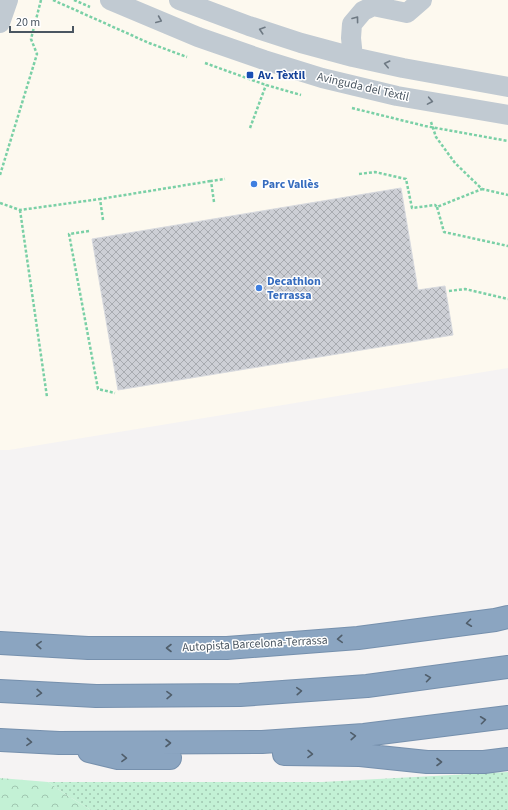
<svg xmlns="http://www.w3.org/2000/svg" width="508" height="810" font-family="'Source Sans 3',sans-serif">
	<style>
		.commercial { fill: #fdf9ef }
		.grass { fill: url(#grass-dots) }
		.forest { fill: url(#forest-crowns) }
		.building { fill: url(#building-cross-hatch); stroke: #d7d9de }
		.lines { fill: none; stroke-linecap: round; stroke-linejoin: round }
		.highway-casing { stroke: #7690ad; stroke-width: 24 }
		.path { stroke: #7ad0a6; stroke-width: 2.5; stroke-dasharray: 3 2; stroke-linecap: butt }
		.minor { stroke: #c1cad2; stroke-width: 20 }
		.highway { stroke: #8ba5c1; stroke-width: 22 }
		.oneway { stroke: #6e7983 }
		.oneway2 { stroke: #505e6b }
		.transit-dot { fill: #1a4fb4; stroke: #fff; stroke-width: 1.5 }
		.shop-dot { fill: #3f7fe0; stroke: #fff; stroke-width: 1.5 }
		.labels { text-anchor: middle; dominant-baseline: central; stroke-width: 3; stroke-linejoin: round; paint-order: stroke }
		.transit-label { font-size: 12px; font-weight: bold; fill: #164399; stroke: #fff; text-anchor: start }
		.street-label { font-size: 12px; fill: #4a5661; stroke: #fff }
		.shop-label { font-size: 12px; font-weight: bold; fill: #366cbe; stroke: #fff; text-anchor: start }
	</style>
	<defs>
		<pattern id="grass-dots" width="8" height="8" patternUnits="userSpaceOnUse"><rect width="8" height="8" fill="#c3f1d5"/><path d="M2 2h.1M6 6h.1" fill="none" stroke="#a0c6b0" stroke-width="1.8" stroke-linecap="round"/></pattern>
		<pattern id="forest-crowns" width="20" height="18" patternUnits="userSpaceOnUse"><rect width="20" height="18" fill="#c3f1d5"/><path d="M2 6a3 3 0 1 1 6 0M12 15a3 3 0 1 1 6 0" fill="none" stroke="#a0c6b0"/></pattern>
		<pattern id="building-cross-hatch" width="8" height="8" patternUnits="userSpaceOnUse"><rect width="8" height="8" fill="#cdcfd5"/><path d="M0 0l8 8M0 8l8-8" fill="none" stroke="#a8abb0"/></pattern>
	</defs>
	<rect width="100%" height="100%" fill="#f5f3f3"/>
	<!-- commercial -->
	<path class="commercial" d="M 0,0 L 508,0 L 508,368 L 9,450 L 0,450 Z"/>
	<!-- grass -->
	<path class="grass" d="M 508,772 L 508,810 L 91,810 L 68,796 L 48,782 L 322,782 Z"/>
	<!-- forest -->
	<path class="forest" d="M 0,778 L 48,782 L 68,796 L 91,810 L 0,810 Z"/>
	<!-- building -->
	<path class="building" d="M 401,188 L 418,290 L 445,286 L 453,335 L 118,390 L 92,239 Z"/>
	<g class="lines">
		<defs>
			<path id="highway" d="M 0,643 L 88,648 L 227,648 L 358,638 L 495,620 L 508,617
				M 0,691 L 96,696 L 240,695 L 367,686 L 508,667
				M 0,740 L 59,743 L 262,742 L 364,735 L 508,717
				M 89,751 L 118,758 L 170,758
				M 284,754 L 360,755 L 427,762 L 484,762 L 508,759"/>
		</defs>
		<!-- highway casing -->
		<use href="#highway" class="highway-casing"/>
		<!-- path -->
		<path class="path" d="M 53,0 L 149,43 L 187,57
			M 74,0 L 90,7
			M 205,63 L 266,85 L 301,95
			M 352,108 L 425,126 L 508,141
			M 431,122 L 436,137 L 455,163 L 482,189 L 508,195
			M 250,128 L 266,85
			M 359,174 L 375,172 L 406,179 L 412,208 L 435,205 L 437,207 L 482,189
			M 0,175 L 37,54 L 31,39 L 41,0
			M 214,202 L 211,181 L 225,179
			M 0,203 L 20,210 L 100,199
			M 437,207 L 444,232 L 508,246
			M 20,210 L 47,397
			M 103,220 L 100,199 L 211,181
			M 89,231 L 69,234 L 98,389 L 115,393
			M 449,291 L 465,289 L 508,299"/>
		<!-- minor -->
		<path class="minor" d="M 110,0 L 198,37 L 264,60 L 322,78 L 397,96 L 508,115
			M 179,0 L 249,26 L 301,43 L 353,57 L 403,68 L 508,87
			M 0,23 L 8,0
			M 353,57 L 351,38 L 352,24 L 363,11 L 373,6 L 407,13 L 422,0"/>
		<!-- highway -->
		<use href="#highway" class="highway"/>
	</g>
	<!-- one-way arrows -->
	<defs><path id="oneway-chevron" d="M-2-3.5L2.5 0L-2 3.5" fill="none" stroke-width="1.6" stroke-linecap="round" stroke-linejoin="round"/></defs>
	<g class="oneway">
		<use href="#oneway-chevron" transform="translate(356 19) rotate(-53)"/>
		<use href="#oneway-chevron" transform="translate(159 20) rotate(23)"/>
		<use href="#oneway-chevron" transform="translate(262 30) rotate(-162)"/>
		<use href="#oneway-chevron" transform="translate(387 64) rotate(-167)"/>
		<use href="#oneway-chevron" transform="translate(430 101) rotate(10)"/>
	</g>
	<g class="oneway2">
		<use href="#oneway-chevron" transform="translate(469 623) rotate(173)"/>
		<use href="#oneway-chevron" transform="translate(340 639) rotate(176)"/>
		<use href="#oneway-chevron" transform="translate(39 645) rotate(-177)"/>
		<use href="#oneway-chevron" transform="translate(169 648) rotate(-180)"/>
		<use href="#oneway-chevron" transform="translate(428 678) rotate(-8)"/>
		<use href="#oneway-chevron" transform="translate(299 691) rotate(-4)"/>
		<use href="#oneway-chevron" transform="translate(39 693) rotate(3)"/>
		<use href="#oneway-chevron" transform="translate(169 695) rotate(-1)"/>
		<use href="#oneway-chevron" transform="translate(483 720) rotate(-7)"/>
		<use href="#oneway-chevron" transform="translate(353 736) rotate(-4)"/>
		<use href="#oneway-chevron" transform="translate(29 742) rotate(3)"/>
		<use href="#oneway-chevron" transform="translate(168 743)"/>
		<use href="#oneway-chevron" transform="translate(310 754) rotate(1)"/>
		<use href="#oneway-chevron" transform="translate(124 758) rotate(1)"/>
		<use href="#oneway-chevron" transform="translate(439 762)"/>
	</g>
	<!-- markers -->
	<rect class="transit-dot" x="246" y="71" width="8" height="8" rx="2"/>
	<g class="shop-dot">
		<circle cx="254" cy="184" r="4"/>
		<circle cx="259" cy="288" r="4"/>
	</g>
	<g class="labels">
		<!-- transit labels -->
		<g class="transit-label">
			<text x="258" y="75">Av. Tèxtil</text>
		</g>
		<!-- street labels -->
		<g class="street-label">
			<text transform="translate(363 87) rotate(13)">Avinguda del Tèxtil</text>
			<text transform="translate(255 644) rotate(-3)">Autopista Barcelona-Terrassa</text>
		</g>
		<!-- shop labels -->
		<g class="shop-label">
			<text x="262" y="184">Parc Vallès</text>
			<text x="267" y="281">Decathlon<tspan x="267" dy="14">Terrassa</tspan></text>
		</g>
	</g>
	<!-- scale -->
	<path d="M10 26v6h63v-6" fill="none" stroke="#4a5661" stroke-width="2"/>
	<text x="16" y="26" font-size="12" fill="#4a5661" stroke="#ffffff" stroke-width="3" paint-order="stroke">20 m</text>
</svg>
